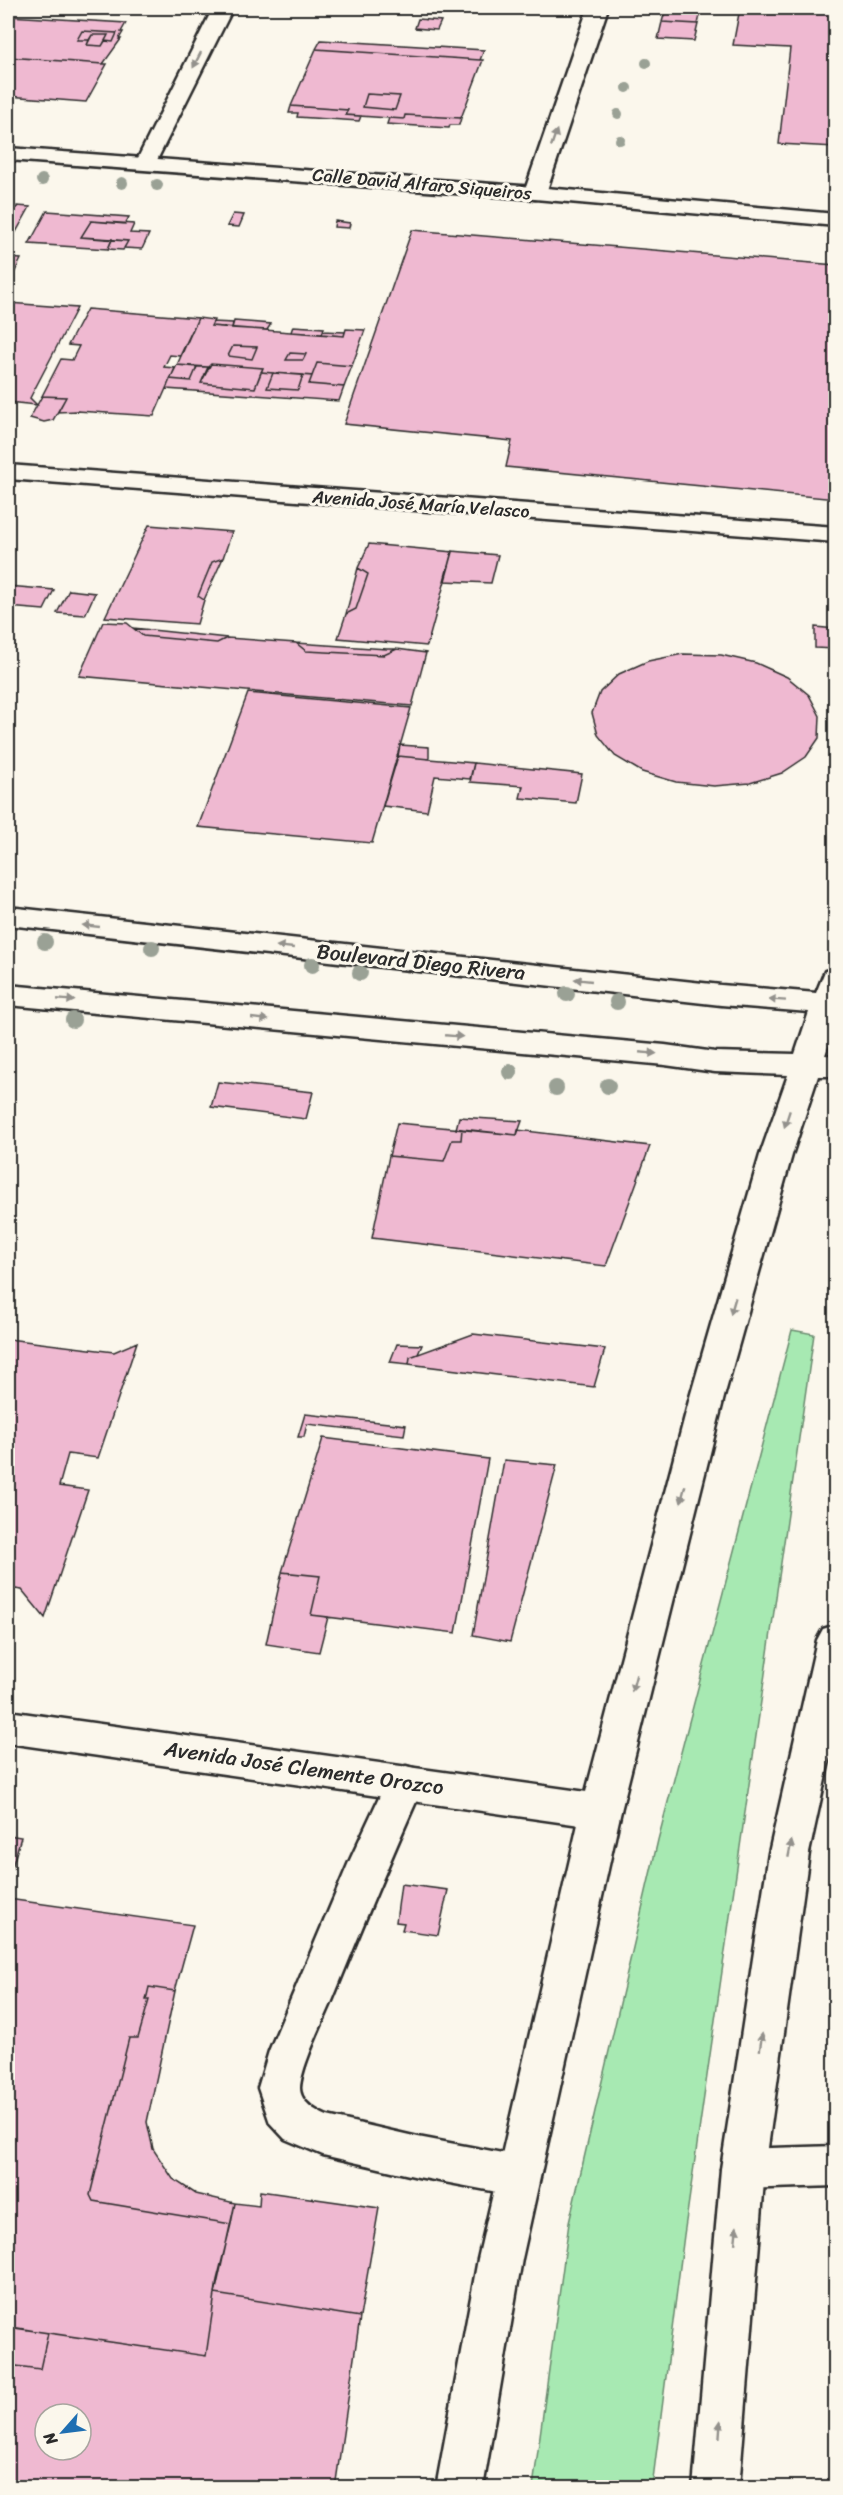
<svg xmlns="http://www.w3.org/2000/svg" width="843" height="2495" font-family="Sriracha,sans-serif">
	<style>
		.green { fill: #a7e9b2; stroke: #698a6e; stroke-width: 1.5 }
		.building { fill: #efb9d1; stroke: #2b2b2b; stroke-width: 1.5; fill-rule: evenodd }
		.lines { fill: none; stroke-linecap: round; stroke-linejoin: round }
		.lane-casing { stroke: #2b2b2b; stroke-width: 5 }
		.street-casing { stroke: #2b2b2b; stroke-width: 5 }
		.secondary-casing { stroke: #2b2b2b; stroke-width: 5 }
		.lane { fill: #fbf7ec; fill-rule: evenodd }
		.street { fill: #fbf7ec; fill-rule: evenodd }
		.secondary { fill: #fbf7ec; fill-rule: evenodd }
		.tree { fill: #9aa195 }
		.oneway { fill: #93918c }
		.labels { text-anchor: middle; dominant-baseline: central; stroke-width: 6; stroke-linejoin: round; paint-order: stroke }
		.far-street-label { font-size: 18px; fill: #2b2b2b; stroke: #fbf7ec }
		.street-label { font-size: 21px; fill: #2b2b2b; stroke: #fbf7ec }
	</style>
	<rect width="100%" height="100%" fill="#fbf7ec"/>
	<filter id="ink" filterUnits="userSpaceOnUse"><feTurbulence type="fractalNoise" baseFrequency=".0167" numOctaves="2"/><feDisplacementMap in="SourceGraphic" scale="12" xChannelSelector="R" yChannelSelector="G"/><feConvolveMatrix kernelMatrix="1 2 1 2 8 2 1 2 1" color-interpolation-filters="sRGB"/></filter>
	<g filter="url(#ink)">
		<!-- green -->
		<path class="green" d="M 792,1330 L 814,1334 L 684,2235 L 652,2487 L 533,2487 L 569,2223 L 658,1840 Z"/>
		<!-- building -->
		<path class="building" d="M 666,8 L 702,8 L 698,24 L 662,22 Z
			M 740,8 L 836,8 L 836,147 L 779,144 L 790,48 L 733,45 Z
			M 9,16 L 126,23 L 121,32 L 123,32 L 119,39 L 121,39 L 103,64 L 8,57 ZM 82,31 L 117,33 L 113,42 L 105,41 L 102,46 L 87,45 L 89,40 L 77,40 Z
			M 418,19 L 441,21 L 437,30 L 415,28 Z
			M 662,22 L 698,24 L 694,41 L 658,39 Z
			M 82,31 L 117,33 L 113,42 L 105,41 L 108,35 L 92,35 L 89,40 L 77,40 Z
			M 92,35 L 108,35 L 102,46 L 87,45 Z
			M 321,40 L 484,50 L 480,60 L 316,49 Z
			M 316,49 L 480,60 L 483,60 L 461,118 L 405,115 L 404,119 L 389,118 L 345,115 L 348,110 L 291,106 ZM 367,94 L 400,96 L 395,110 L 363,107 Z
			M 8,57 L 103,64 L 107,64 L 86,102 L 8,96 Z
			M 367,94 L 400,96 L 395,110 L 363,107 Z
			M 291,106 L 348,110 L 345,115 L 361,116 L 359,121 L 297,117 L 298,113 L 289,113 Z
			M 405,115 L 461,118 L 459,125 L 450,125 L 449,128 L 387,124 L 389,118 L 404,119 Z
			M 8,206 L 14,206 L 13,208 L 17,208 L 17,206 L 30,207 L 11,241 L 8,240 Z
			M 47,211 L 129,217 L 125,224 L 91,221 L 81,237 L 112,239 L 108,249 L 29,244 Z
			M 233,214 L 244,215 L 239,227 L 227,226 Z
			M 91,221 L 134,224 L 130,233 L 149,234 L 142,249 L 124,248 L 128,241 L 81,237 Z
			M 335,221 L 350,223 L 349,228 L 334,227 Z
			M 412,230 L 836,265 L 836,499 L 506,467 L 512,441 L 344,424 Z
			M 112,240 L 128,241 L 123,250 L 108,249 Z
			M 8,258 L 21,259 L 8,286 Z
			M 8,303 L 77,308 L 30,398 L 37,405 L 8,402 Z
			M 87,309 L 198,318 L 180,356 L 170,355 L 164,367 L 175,368 L 154,416 L 77,411 L 58,412 L 66,397 L 42,396 L 61,359 L 72,360 L 79,346 L 68,345 Z
			M 198,318 L 214,320 L 211,326 L 344,336 L 346,329 L 365,330 L 352,366 L 317,363 L 312,376 L 261,372 L 263,368 L 211,364 L 208,367 L 177,365 ZM 233,346 L 257,347 L 252,359 L 228,356 ZM 290,353 L 306,354 L 303,360 L 286,360 Z
			M 234,321 L 271,324 L 267,330 L 232,328 Z
			M 213,322 L 233,323 L 232,328 L 211,326 Z
			M 293,326 L 324,328 L 322,334 L 291,332 Z
			M 323,331 L 345,332 L 344,336 L 322,334 Z
			M 233,346 L 257,347 L 252,359 L 228,356 Z
			M 290,353 L 306,354 L 303,360 L 286,360 Z
			M 317,363 L 352,366 L 344,387 L 309,384 Z
			M 211,364 L 263,368 L 255,388 L 201,383 Z
			M 177,365 L 197,367 L 191,381 L 170,379 Z
			M 197,367 L 208,367 L 201,383 L 255,388 L 261,372 L 273,373 L 267,388 L 298,390 L 303,375 L 312,376 L 309,384 L 344,387 L 339,401 L 166,389 L 170,379 L 191,381 Z
			M 273,373 L 303,375 L 298,390 L 267,388 Z
			M 42,396 L 66,397 L 53,420 L 44,422 L 30,418 Z
			M 149,525 L 232,532 L 223,558 L 212,562 L 198,596 L 204,600 L 197,624 L 105,617 Z
			M 369,544 L 453,552 L 427,646 L 338,638 L 346,614 L 356,609 L 368,574 L 358,568 Z
			M 452,551 L 498,555 L 491,583 L 444,581 Z
			M 223,558 L 204,600 L 198,596 L 212,562 Z
			M 358,568 L 368,574 L 356,609 L 346,614 Z
			M 8,586 L 54,590 L 44,610 L 8,607 Z
			M 69,590 L 95,593 L 85,615 L 57,613 Z
			M 103,622 L 127,623 L 143,636 L 217,643 L 227,638 L 296,643 L 306,651 L 384,655 L 397,649 L 426,653 L 412,706 L 79,676 Z
			M 815,627 L 836,629 L 836,649 L 815,648 Z
			M 133,628 L 227,638 L 217,643 L 143,636 Z
			M 296,643 L 387,649 L 397,649 L 384,655 L 306,651 Z
			M 683,654 L 721,655 L 756,663 L 787,677 L 809,695 L 820,716 L 819,738 L 806,757 L 782,773 L 750,783 L 714,786 L 676,782 L 642,772 L 615,756 L 598,735 L 592,713 L 600,692 L 619,674 L 648,661 Z
			M 248,693 L 411,708 L 372,843 L 198,827 Z
			M 400,745 L 429,747 L 429,759 L 398,756 Z
			M 398,756 L 429,759 L 474,763 L 470,779 L 435,776 L 427,811 L 383,806 Z
			M 474,763 L 582,774 L 576,803 L 520,798 L 523,786 L 470,782 Z
			M 218,1082 L 313,1092 L 306,1119 L 211,1107 Z
			M 459,1117 L 522,1121 L 517,1135 L 456,1129 Z
			M 397,1123 L 462,1129 L 461,1140 L 452,1140 L 444,1161 L 389,1156 Z
			M 462,1129 L 517,1135 L 518,1130 L 650,1146 L 606,1266 L 372,1238 L 389,1156 L 444,1161 L 452,1140 L 461,1140 Z
			M 473,1334 L 605,1349 L 594,1387 L 409,1364 L 410,1357 Z
			M 8,1339 L 114,1352 L 137,1342 L 98,1458 L 68,1454 L 59,1486 L 88,1490 L 45,1618 L 22,1590 L 8,1588 Z
			M 397,1344 L 422,1345 L 418,1354 L 410,1357 L 409,1364 L 390,1362 Z
			M 305,1414 L 406,1425 L 404,1435 L 307,1424 L 304,1437 L 298,1437 Z
			M 323,1438 L 488,1459 L 456,1633 L 311,1615 L 320,1576 L 282,1572 Z
			M 504,1460 L 557,1465 L 510,1642 L 473,1635 Z
			M 282,1572 L 320,1576 L 311,1615 L 328,1617 L 319,1652 L 266,1644 Z
			M 8,1835 L 21,1837 L 8,1881 Z
			M 401,1884 L 448,1890 L 438,1935 L 402,1930 L 404,1923 L 396,1922 Z
			M 8,1899 L 193,1925 L 175,1991 L 149,1987 L 146,2000 L 149,2000 L 138,2038 L 129,2038 L 90,2195 L 93,2201 L 231,2224 L 217,2280 L 206,2356 L 8,2327 Z
			M 149,1987 L 175,1991 L 147,2122 L 153,2149 L 173,2179 L 196,2194 L 235,2203 L 231,2224 L 93,2201 L 90,2195 L 129,2038 L 138,2038 L 149,2000 L 146,2000 Z
			M 260,2191 L 379,2208 L 360,2317 L 215,2294 L 235,2203 L 259,2206 Z
			M 215,2294 L 360,2317 L 335,2488 L 8,2488 L 8,2365 L 40,2369 L 48,2333 L 206,2356 ZM 45,2414 L 81,2414 L 81,2450 L 45,2450 Z
			M 12,2327 L 48,2333 L 40,2369 L 8,2365 L 8,2341 Z"/>
		<g class="lines">
			<defs>
				<path id="lane" d="M 406,1766 L 420,1770 L 425,1782 C 392,1854 362,1928 332,2001 C 323,2022 301,2067 300,2088 C 300,2102 316,2111 327,2116 L 418,2137 L 518,2156 L 533,2162 L 540,2176 L 533,2190 L 518,2196 L 418,2177 L 323,2155 L 285,2139 L 270,2123 L 258,2088 L 269,2051 L 349,1862 L 392,1770 Z"/>
				<path id="street" d="M 213,8 L 233,8 L 156,162 L 153,166 L 146,168 L 139,166 L 136,162 Z
					M 588,8 L 608,8 L 546,193 L 542,197 L 535,199 L 528,197 L 524,193 Z
					M 8,465 L 836,527 L 836,542 L 8,479 Z
					M 8,1711 L 601,1794 L 615,1799 L 621,1811 L 615,1823 L 601,1828 L 8,1743 Z
					M 836,2146 L 836,2186 L 743,2189 L 728,2183 L 721,2169 L 728,2155 L 743,2149 Z"/>
				<path id="secondary" d="M 8,148 L 535,187 L 836,214 L 836,226 L 535,199 L 8,160 Z
					M 8,907 L 721,985 L 816,993 L 825,971 L 836,969 L 836,1024 L 825,1055 L 836,1056 L 836,1076 L 818,1076 L 792,1155 L 724,1397 L 621,1811 L 522,2259 L 483,2488 L 436,2488 L 478,2259 L 581,1811 L 690,1397 L 760,1155 L 788,1075 L 715,1072 L 665,1065 L 8,1005 L 8,985 L 665,1045 L 715,1052 L 795,1054 L 809,1012 L 721,1005 L 8,925 Z
					M 836,1625 L 836,1729 L 809,1853 L 765,2169 L 739,2488 L 693,2488 L 721,2169 L 769,1853 L 817,1640 L 823,1629 Z"/>
			</defs>
			<!-- lane casing -->
			<use href="#lane" class="lane-casing"/>
			<!-- street casing -->
			<use href="#street" class="street-casing"/>
			<!-- secondary casing -->
			<use href="#secondary" class="secondary-casing"/>
			<!-- lane -->
			<use href="#lane" class="lane"/>
			<!-- street -->
			<use href="#street" class="street"/>
			<!-- secondary -->
			<use href="#secondary" class="secondary"/>
		</g>
		<!-- trees -->
		<g class="tree">
			<circle cx="646" cy="63" r="5"/>
			<circle cx="627" cy="88" r="5"/>
			<circle cx="618" cy="114" r="5"/>
			<circle cx="620" cy="140" r="5"/>
			<circle cx="42" cy="180" r="6"/>
			<circle cx="122" cy="183" r="6"/>
			<circle cx="157" cy="185" r="6"/>
			<circle cx="45" cy="942" r="8"/>
			<circle cx="152" cy="948" r="8"/>
			<circle cx="312" cy="965" r="8"/>
			<circle cx="360" cy="973" r="8"/>
			<circle cx="567" cy="994" r="8"/>
			<circle cx="617" cy="1002" r="8"/>
			<circle cx="73" cy="1020" r="8"/>
			<circle cx="510" cy="1072" r="8"/>
			<circle cx="608" cy="1086" r="8"/>
			<circle cx="556" cy="1088" r="8"/>
		</g>
		<!-- one-way arrows -->
		<defs><path id="oneway-solid" d="M-6-.8H1V-3.2L6.5 0L1 3.2V.8H-6Z" transform="scale(1.5)"/></defs>
		<g class="oneway">
			<use href="#oneway-solid" transform="translate(197 60) rotate(117)"/>
			<use href="#oneway-solid" transform="translate(554 138) rotate(-71)"/>
			<use href="#oneway-solid" transform="translate(91 926) rotate(-174)"/>
			<use href="#oneway-solid" transform="translate(285 947) rotate(-174)"/>
			<use href="#oneway-solid" transform="translate(583 980) rotate(-174)"/>
			<use href="#oneway-solid" transform="translate(66 1000) rotate(5)"/>
			<use href="#oneway-solid" transform="translate(777 1000) rotate(-176)"/>
			<use href="#oneway-solid" transform="translate(260 1019) rotate(6)"/>
			<use href="#oneway-solid" transform="translate(454 1036) rotate(5)"/>
			<use href="#oneway-solid" transform="translate(648 1053) rotate(5)"/>
			<use href="#oneway-solid" transform="translate(787 1119) rotate(108)"/>
			<use href="#oneway-solid" transform="translate(733 1306) rotate(106)"/>
			<use href="#oneway-solid" transform="translate(683 1494) rotate(105)"/>
			<use href="#oneway-solid" transform="translate(634 1683) rotate(105)"/>
			<use href="#oneway-solid" transform="translate(790 1849) rotate(-79)"/>
			<use href="#oneway-solid" transform="translate(761 2042) rotate(-82)"/>
			<use href="#oneway-solid" transform="translate(736 2235) rotate(-84)"/>
			<use href="#oneway-solid" transform="translate(720 2429) rotate(-86)"/>
		</g>
	</g>
	<g class="labels">
		<!-- far-street labels -->
		<g class="far-street-label">
			<text transform="translate(422 184) rotate(5)">Calle David Alfaro Siqueiros</text>
			<text transform="translate(421 504) rotate(4)">Avenida José María Velasco</text>
		</g>
		<!-- street labels -->
		<g class="street-label">
			<text transform="translate(421 962) rotate(6)">Boulevard Diego Rivera</text>
			<text transform="translate(304 1768) rotate(8)">Avenida José Clemente Orozco</text>
		</g>
	</g>
	<!-- margin -->
	<rect width="843" height="2495" fill="none" stroke="#fbf7ec" stroke-width="30"/>
	<rect x="15" y="15" width="813" height="2465" fill="none" stroke="#2b2b2b" stroke-width="2" filter="url(#ink)"/>
	<!-- north arrow -->
	<g transform="translate(63 2432) rotate(242)"><circle r="28" fill="#fbf7ec" stroke="#a8a59f" stroke-width="1.5"/>
	<path d="M0-4.5L10 22L0 15L-10 22Z" fill="#1f6fb2"/>
	<text y="-9" font-size="16" font-weight="bold" text-anchor="middle" fill="#2b2b2b">N</text>
	</g>
</svg>
